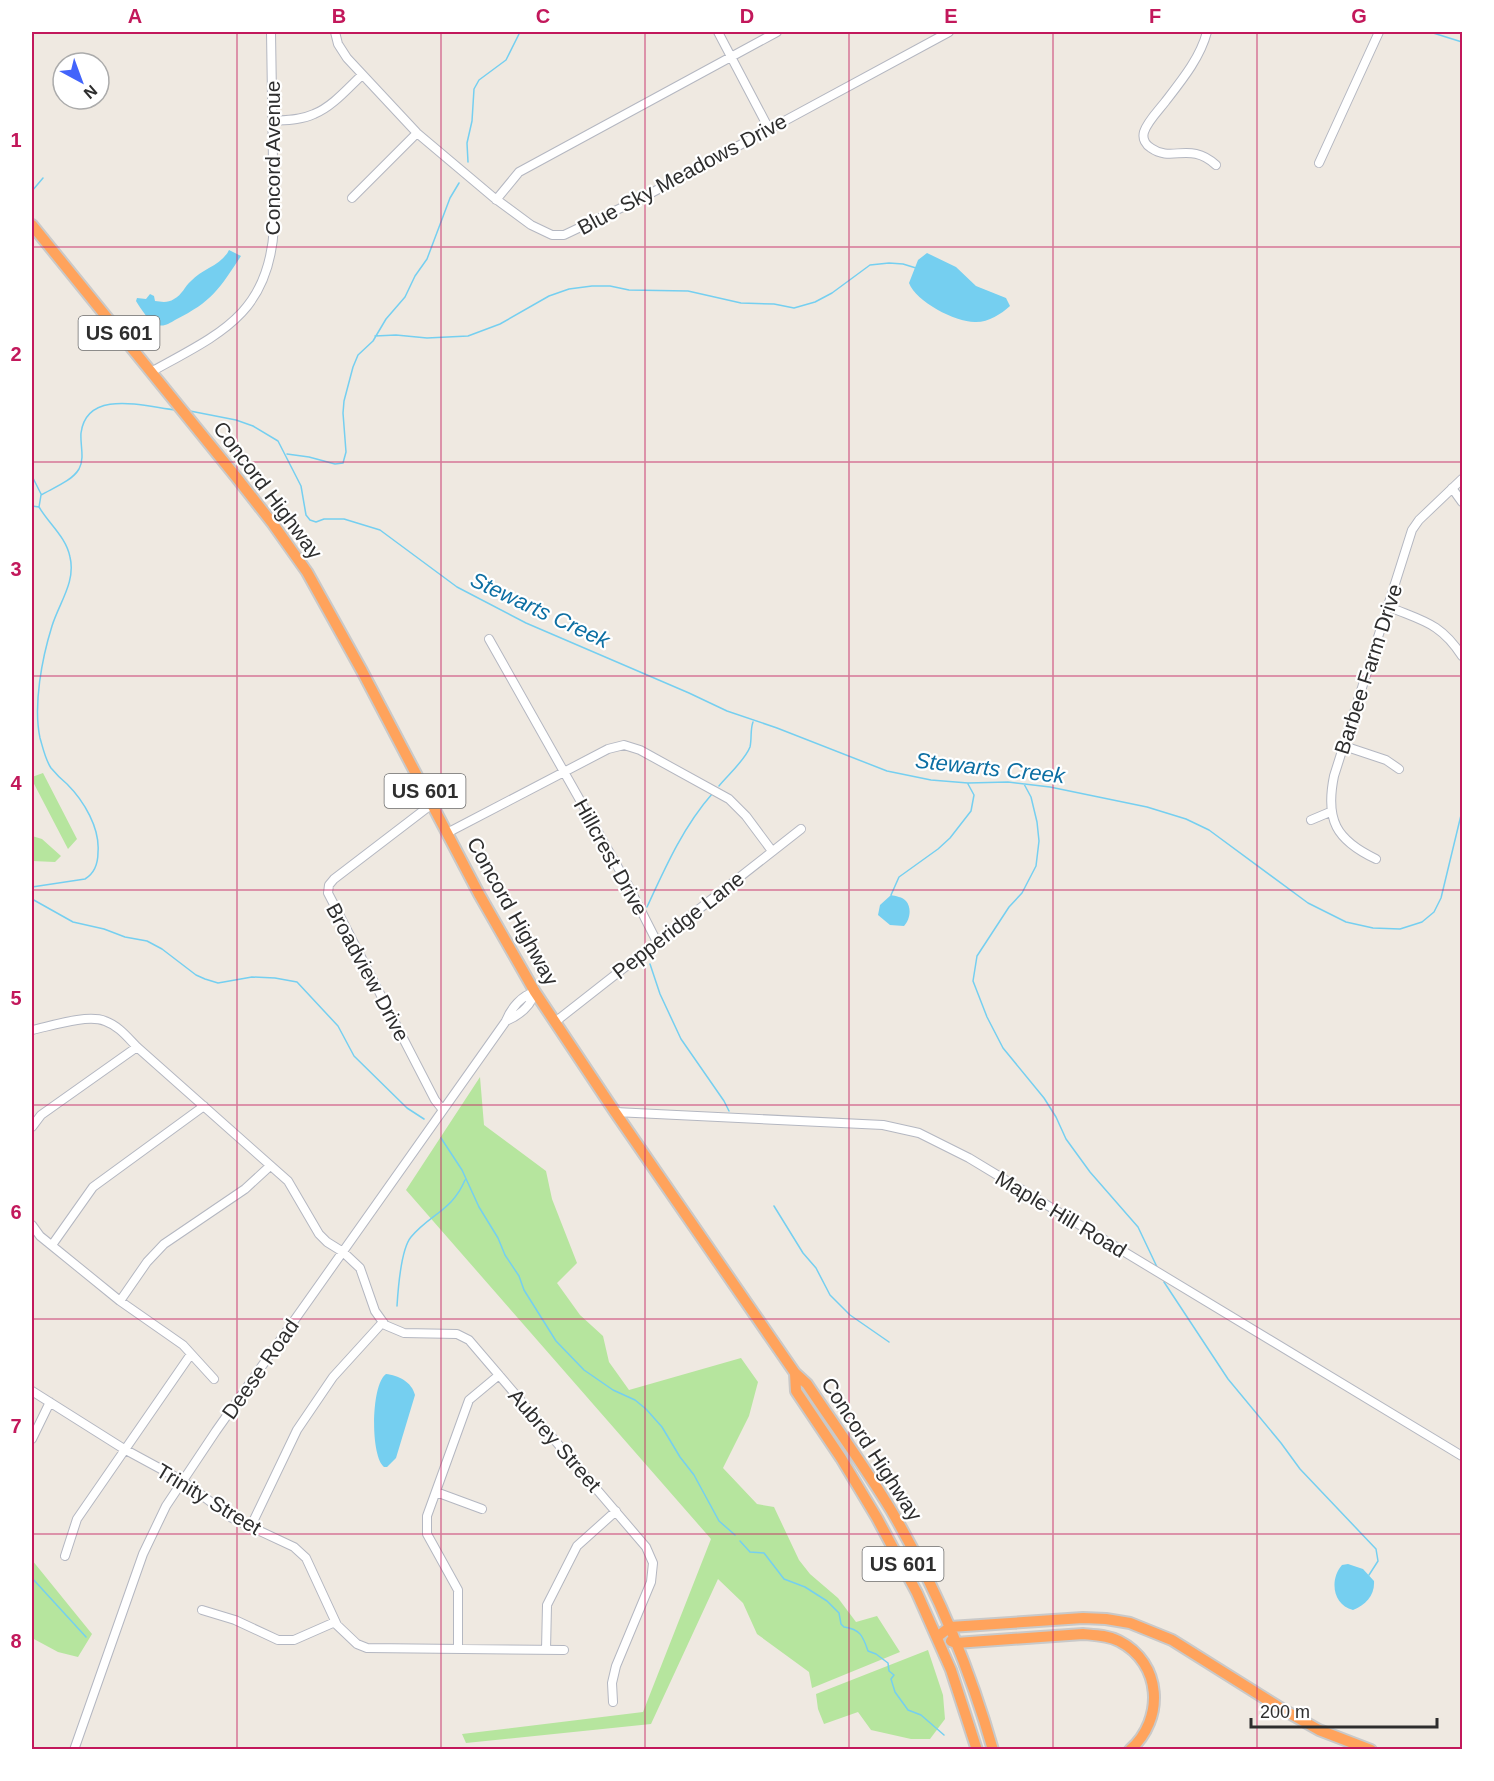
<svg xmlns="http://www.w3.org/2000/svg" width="1494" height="1781" font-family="Helvetica,sans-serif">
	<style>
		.green { fill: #b6e59e }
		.water { fill: #75cff0 }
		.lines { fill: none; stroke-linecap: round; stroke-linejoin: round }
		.stream { stroke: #75cff0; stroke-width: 1.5 }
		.minor-casing { stroke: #b4b7c1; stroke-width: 10 }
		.highway-casing { stroke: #c9c9c9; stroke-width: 14 }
		.minor { stroke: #fff; stroke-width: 8 }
		.highway { stroke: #ffa35c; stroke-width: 10 }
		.grid { fill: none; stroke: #c2185b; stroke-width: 1.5; stroke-opacity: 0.55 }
		.labels { text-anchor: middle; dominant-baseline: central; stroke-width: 4.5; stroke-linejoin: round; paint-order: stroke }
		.shield { fill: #fff; stroke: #6d6d6d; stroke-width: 1.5 }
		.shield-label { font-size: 20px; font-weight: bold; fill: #2e2e2e }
		.street-label { font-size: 21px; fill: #2e2e2e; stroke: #fff }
		.water-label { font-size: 22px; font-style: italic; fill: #0d6fa3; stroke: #fff }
		.neatline { fill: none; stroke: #c2185b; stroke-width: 2 }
		.grid-label { font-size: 20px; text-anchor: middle; font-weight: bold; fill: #c2185b }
	</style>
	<rect width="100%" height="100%" fill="#efe9e1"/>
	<!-- green -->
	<path class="green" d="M 43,773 L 77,839 L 68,849 L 32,780 L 32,777 Z
		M 32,836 L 42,839 L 61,856 L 55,862 L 32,861 Z
		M 480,1077 L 484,1125 L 546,1171 L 552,1199 L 577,1263 L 557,1283 L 580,1315 L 603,1336 L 609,1362 L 629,1390 L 741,1358 L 758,1382 L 749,1416 L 723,1468 L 757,1504 L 774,1507 L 799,1560 L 810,1574 L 838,1598 L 856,1622 L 877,1616 L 900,1652 L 812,1688 L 809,1672 L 757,1634 L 743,1603 L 718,1579 L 651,1724 L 466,1743 L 462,1734 L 643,1712 L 711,1539 L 406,1190 Z
		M 32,1560 L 92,1634 L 78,1657 L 58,1652 L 32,1638 Z
		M 928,1650 L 943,1695 L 945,1719 L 930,1739 L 911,1739 L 871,1730 L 858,1712 L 824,1724 L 818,1709 L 816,1694 Z"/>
	<!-- water -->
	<path class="water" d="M 229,250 L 241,256 C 219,289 213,301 175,320 C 170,323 164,327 158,325 C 149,322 141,309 136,301 L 137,298 L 146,299 L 150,294 L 154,296 L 155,301 C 162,302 168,303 174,299 C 182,295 185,286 191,281 C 202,269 222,265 229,250 Z
		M 927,253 L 956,267 L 976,286 L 1006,298 L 1010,306 C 1001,314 989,322 976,322 C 957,323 916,302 909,283 L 918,260 Z
		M 891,895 C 895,896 903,897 906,901 C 912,908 910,920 904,926 L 890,925 L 878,915 L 880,905 Z
		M 386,1374 C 398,1375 412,1382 415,1395 L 396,1458 L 387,1467 L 384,1467 C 370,1456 371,1384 386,1374 Z
		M 1348,1564 L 1363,1569 L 1374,1581 C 1375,1595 1366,1605 1353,1610 C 1333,1605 1329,1580 1342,1565 Z"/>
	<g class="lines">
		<!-- stream -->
		<path class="stream" d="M 1430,32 L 1462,42
			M 468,162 L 467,143 L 472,121 L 474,89 L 479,80 L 506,60 L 520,32
			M 32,191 L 43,178
			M 375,336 L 396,335 L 427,338 L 468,336 L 500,324 L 549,296 L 569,289 L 592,286 L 610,286 L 629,290 L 688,291 L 741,303 L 774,304 L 794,308 L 815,302 L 832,293 L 870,265 L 889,263 L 903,264 L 916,268
			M 190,411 L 236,420 L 253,426 L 278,441 L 301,486 L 306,515 L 310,520 L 316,522 L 324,519 L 344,519 L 380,530 L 457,587 L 526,623 L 689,693 L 727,711 L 777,728 L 887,771 L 931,780 L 968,783 L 1008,782 L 1050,787 L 1147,807 L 1186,819 L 1209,830 L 1308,903 L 1346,922 L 1373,928 L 1400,929 L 1422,922 L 1434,912 L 1441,898 L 1462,811
			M 287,454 L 309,457 L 335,464 L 343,463 L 346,452 L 343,413 L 344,401 L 353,367 L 358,355 L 373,341 L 386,319 L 405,297 L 415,276 L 427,259 L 450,198 L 459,183
			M 32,476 L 41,494
			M 32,506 L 39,507
			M 1024,784 L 1031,797 L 1037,822 L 1039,841 L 1036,866 L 1022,893 L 1009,907 L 977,956 L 973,981 L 987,1017 L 1003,1048 L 1044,1098 L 1056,1117 L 1066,1139 L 1090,1172 L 1138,1227 L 1157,1267
			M 719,786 C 728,775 745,760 750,747 C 752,738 750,730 753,722
			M 32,887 L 85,879 C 95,873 98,864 98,852 C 100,828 84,801 67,784 C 62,780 56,774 51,768 C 45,759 43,748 40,738 C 33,705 42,658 52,626 C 59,603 76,582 70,557 C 66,537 49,524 39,507 L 41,495 C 53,488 72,481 79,469 C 85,458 80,445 81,433 C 87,388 146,407 176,410
			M 891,895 L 899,877 L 938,849 L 950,838 L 971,811 L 974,795 L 968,784
			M 32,899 L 73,922 L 104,929 L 125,937 L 147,941 L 162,949 L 196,975 L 205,979 L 218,983 L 252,977 L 275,978 L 297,982 L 338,1026 L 354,1056 L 407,1108 L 424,1119
			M 647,907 C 665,868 683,827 712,794
			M 650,964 L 660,994 L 681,1039 L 724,1101 L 729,1111
			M 441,1138 L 462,1170 L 479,1207 L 498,1238 L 505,1255 L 519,1276 L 524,1290 L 556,1341 L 584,1370 L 613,1390 L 635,1400 L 646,1409 L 662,1427 L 680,1457 L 694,1475 L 719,1521 L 735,1535
			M 774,1206 L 803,1253 L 816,1268 L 830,1295 L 850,1315 L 889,1342
			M 1164,1282 L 1228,1379 L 1281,1443 L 1300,1469 L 1376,1549 L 1378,1561 L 1369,1575
			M 397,1306 C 398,1290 401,1249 411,1237 C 430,1214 452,1211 465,1180
			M 740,1541 L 750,1552 L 764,1553 L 784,1579 L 805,1587 L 827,1601 L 839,1613 L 841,1624 L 844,1627 C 860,1629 863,1636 868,1651 L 876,1654 L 888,1663 L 889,1671 L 894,1675 L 891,1679 L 895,1692 L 908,1710 L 921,1715 L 944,1735
			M 32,1578 L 86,1637"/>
		<defs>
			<path id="minor" d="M 335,32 L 338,44 L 347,58 L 417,133 L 493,197 L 531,225 L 552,235 L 564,235 L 642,198 L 949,32
				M 718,32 L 769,129
				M 1207,32 C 1200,58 1182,80 1165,102 C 1158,111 1147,122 1144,132 C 1142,139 1146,145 1151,148 C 1172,163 1190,141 1216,165
				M 272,121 C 286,120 301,120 314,114 C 332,107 348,88 362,75
				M 1319,163 L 1379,32
				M 352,198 L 417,133
				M 496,200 L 519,172 L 777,32
				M 151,372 C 219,334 269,315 274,227 L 271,32
				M 1452,488 L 1462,502
				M 1387,606 C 1422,621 1440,622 1462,656
				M 489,639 L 629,887 L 657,942
				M 1344,746 L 1386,760 L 1399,769
				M 432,804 L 334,879 L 329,885 L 328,893 L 435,1100 L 443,1110
				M 1311,820 L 1330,812
				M 447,833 L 608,749 L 624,745 L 640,750 L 729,799 L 746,816 L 772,851
				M 1376,859 C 1336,840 1325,820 1334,776 L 1412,530 L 1419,520 L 1462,479
				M 555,1022 L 801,829
				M 32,1030 C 51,1026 87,1014 105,1021 C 119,1026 128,1038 137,1047 L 288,1181 L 319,1234 L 327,1242 L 343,1252 L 360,1268 L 375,1311 L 385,1325 L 404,1333 L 457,1334 L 469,1340 L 646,1547 L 653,1563 L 651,1582 L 616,1666 L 612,1683 L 613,1702
				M 615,1112 L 883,1125 L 919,1133 L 969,1158 L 1462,1456
				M 32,1127 L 41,1115 L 137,1047
				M 32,1225 L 40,1236 L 120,1301 L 183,1345 L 214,1379
				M 52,1245 L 93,1187 L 204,1106
				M 120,1301 L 147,1262 L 164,1244 L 245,1189 L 270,1166
				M 32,1391 L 124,1449 L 183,1481 L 232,1518 L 294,1547 L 306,1558 L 337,1625 L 357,1644 L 367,1648 L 564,1650
				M 32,1439 L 50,1402
				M 436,1492 L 482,1509
				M 251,1526 L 297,1430 L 333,1377 L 383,1322
				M 65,1556 L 77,1519 L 191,1354
				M 202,1610 L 235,1620 L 278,1640 L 294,1640 L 335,1622
				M 458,1648 L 458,1590 L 427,1534 L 427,1516 L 469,1400 L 499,1375
				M 546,1650 L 547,1605 L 577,1546 L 616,1511
				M 74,1750 L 143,1554 L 166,1506 L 216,1431 L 506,1021 C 511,1008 522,995 535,992 C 531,1006 520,1015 506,1021"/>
			<path id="highway" d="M 32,225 L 237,478 L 273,524 L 307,572 L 362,671 L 479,894 L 535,992 L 615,1112 L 795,1373 L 807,1384 C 835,1426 865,1467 891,1510 C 935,1585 969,1666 993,1750
				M 795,1373 L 796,1391 L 841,1458 L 877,1518 L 917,1593 L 951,1670 L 977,1750
				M 937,1637 L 950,1627 L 1083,1618 L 1106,1619 L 1130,1623 L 1172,1640 L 1282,1709 L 1319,1730 L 1371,1750
				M 951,1641 L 956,1643 L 1083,1634 C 1095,1635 1107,1635 1119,1641 C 1162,1663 1165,1719 1130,1750"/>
		</defs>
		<!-- minor casing -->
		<use href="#minor" class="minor-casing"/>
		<!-- highway casing -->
		<use href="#highway" class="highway-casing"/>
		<!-- minor -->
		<use href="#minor" class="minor"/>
		<!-- highway -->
		<use href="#highway" class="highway"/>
	</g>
	<!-- grid -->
	<path class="grid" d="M 237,32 L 237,1750M 441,32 L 441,1750M 645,32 L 645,1750M 849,32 L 849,1750M 1053,32 L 1053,1750M 1257,32 L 1257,1750M 32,247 L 1462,247M 32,462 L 1462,462M 32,676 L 1462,676M 32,890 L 1462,890M 32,1105 L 1462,1105M 32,1319 L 1462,1319M 32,1534 L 1462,1534"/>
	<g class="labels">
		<!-- shield labels -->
		<g class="shield">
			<rect x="78.5" y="316" width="81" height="34" rx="4.5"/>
			<rect x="384.5" y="774" width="81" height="34" rx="4.5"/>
			<rect x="862.5" y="1547" width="81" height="34" rx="4.5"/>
		</g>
		<g class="shield-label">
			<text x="119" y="333">US 601</text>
			<text x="425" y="791">US 601</text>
			<text x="903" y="1564">US 601</text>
		</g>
		<!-- street labels -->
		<g class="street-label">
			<text transform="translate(272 158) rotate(-90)">Concord Avenue</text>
			<text transform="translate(682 174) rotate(-28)">Blue Sky Meadows Drive</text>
			<text transform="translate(268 490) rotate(53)">Concord Highway</text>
			<text transform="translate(1368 669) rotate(-72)">Barbee Farm Drive</text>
			<text transform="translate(611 857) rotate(61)">Hillcrest Drive</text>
			<text transform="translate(513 911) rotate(61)">Concord Highway</text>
			<text transform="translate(678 925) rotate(-38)">Pepperidge Lane</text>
			<text transform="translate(368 972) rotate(62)">Broadview Drive</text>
			<text transform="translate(1061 1214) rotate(31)">Maple Hill Road</text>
			<text transform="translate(260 1369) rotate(-55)">Deese Road</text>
			<text transform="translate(555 1440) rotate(49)">Aubrey Street</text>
			<text transform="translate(872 1449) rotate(57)">Concord Highway</text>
			<text transform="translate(209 1499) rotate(31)">Trinity Street</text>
		</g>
		<!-- water labels -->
		<g class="water-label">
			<text transform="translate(540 610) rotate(25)">Stewarts Creek</text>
			<text transform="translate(990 768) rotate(6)">Stewarts Creek</text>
		</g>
	</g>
	<!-- border -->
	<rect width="1494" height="1781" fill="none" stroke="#ffffff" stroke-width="66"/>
	<!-- north arrow -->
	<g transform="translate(81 81) rotate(139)"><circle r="28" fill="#ffffff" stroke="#ababab" stroke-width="1.5"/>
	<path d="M0-4.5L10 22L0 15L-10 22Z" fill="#4264fb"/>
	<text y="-9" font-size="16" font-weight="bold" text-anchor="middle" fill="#2e2e2e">N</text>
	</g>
	<!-- scale -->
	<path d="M1251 1718v9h186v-9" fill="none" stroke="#2e2e2e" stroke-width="3"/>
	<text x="1260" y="1718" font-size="18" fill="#2e2e2e" stroke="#ffffff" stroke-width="4.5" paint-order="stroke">200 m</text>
	<rect x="33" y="33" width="1428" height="1715" class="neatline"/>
	<g class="grid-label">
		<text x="135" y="23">A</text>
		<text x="339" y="23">B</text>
		<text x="543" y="23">C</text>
		<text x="747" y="23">D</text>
		<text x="951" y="23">E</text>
		<text x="1155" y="23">F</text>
		<text x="1359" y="23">G</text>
		<text x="16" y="147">1</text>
		<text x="16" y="361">2</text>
		<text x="16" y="576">3</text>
		<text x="16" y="790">4</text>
		<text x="16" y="1005">5</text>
		<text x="16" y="1219">6</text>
		<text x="16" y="1433">7</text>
		<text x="16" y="1648">8</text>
	</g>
</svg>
